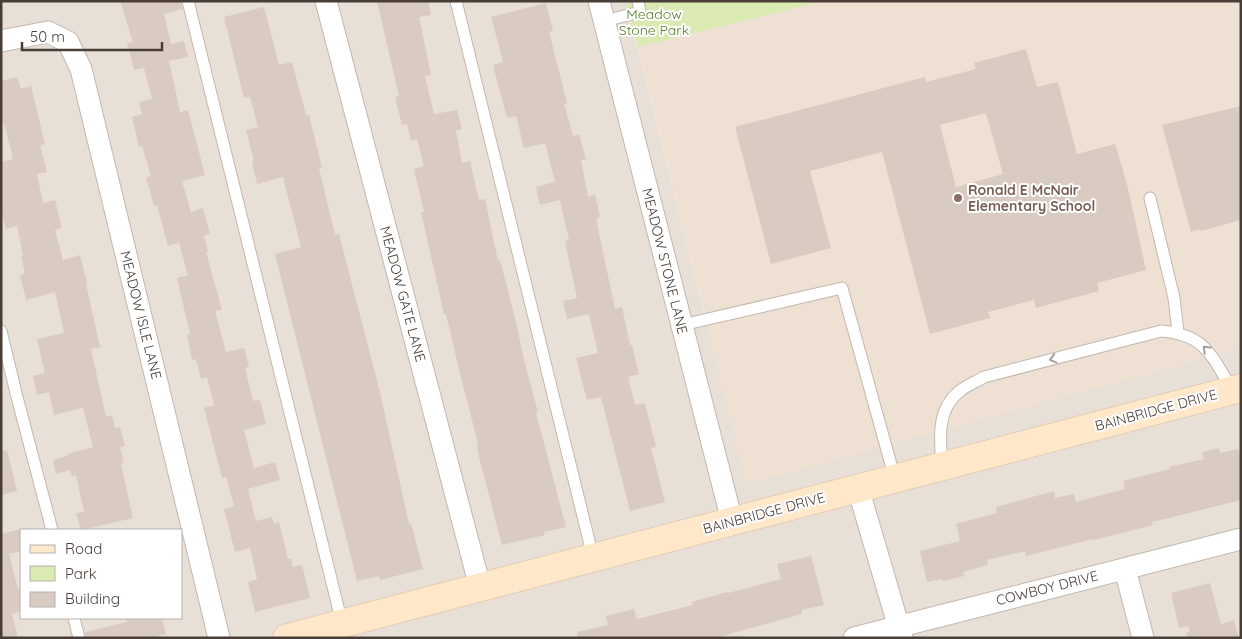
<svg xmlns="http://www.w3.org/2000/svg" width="1242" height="639" font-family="Quicksand,sans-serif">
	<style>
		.residential { fill: #e8dfd7; fill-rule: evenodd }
		.education { fill: #eee1d3 }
		.green { fill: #dbe9b2 }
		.building { fill: #d9cbc1; fill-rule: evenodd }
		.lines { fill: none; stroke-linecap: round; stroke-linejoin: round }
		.lane-casing { stroke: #c3b7ae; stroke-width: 13 }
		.street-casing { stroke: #c3b7ae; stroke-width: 23 }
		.secondary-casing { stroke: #d7bb9b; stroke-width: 29 }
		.lane { stroke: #fff; stroke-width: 11 }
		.street { stroke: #fff; stroke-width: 21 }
		.secondary { stroke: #ffe7c9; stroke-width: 28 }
		.oneway { stroke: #a49e9b }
		.education-dot { fill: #8d6e63; stroke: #fff; stroke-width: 2 }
		.labels { text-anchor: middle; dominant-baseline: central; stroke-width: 4; stroke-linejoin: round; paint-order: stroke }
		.park-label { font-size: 14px; fill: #597b2a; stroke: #fff }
		.education-label { font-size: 14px; font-weight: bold; fill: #785e54; stroke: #fff; text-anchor: start }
		.street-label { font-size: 14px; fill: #483e37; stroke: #fff }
	</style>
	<rect width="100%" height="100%" fill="#f4efe9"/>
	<!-- residential -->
	<path class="residential" d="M 1,1 L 626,1 L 747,483 L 1241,348 L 1241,638 L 1,638 ZM 21,530 L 181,530 L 181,618 L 21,618 Z"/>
	<!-- education -->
	<path class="education" d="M 825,1 L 1241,1 L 1241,348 L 747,484 L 638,47 Z"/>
	<!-- green -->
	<path class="green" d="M 626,1 L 825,1 L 638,47 Z"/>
	<!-- building -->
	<path class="building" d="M 120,1 L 181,1 L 182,9 L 164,14 L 171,44 L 184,41 L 188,57 L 169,61 L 180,112 L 188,110 L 205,175 L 182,181 L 191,212 L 203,208 L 210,234 L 204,236 L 208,252 L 206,252 L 222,310 L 215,311 L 226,352 L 244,348 L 249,367 L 245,368 L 253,401 L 260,400 L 266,424 L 244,430 L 254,468 L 275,462 L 280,480 L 248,489 L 256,521 L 272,517 L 274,524 L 279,522 L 288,559 L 291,559 L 293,567 L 302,565 L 310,598 L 255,612 L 248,582 L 257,579 L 250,548 L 235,552 L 224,509 L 234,506 L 226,477 L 222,478 L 204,408 L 214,405 L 207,377 L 201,379 L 196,359 L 192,360 L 187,335 L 190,334 L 177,278 L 188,275 L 179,243 L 168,246 L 157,205 L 154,206 L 146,177 L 151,176 L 142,146 L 139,147 L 132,117 L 142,114 L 139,102 L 152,99 L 144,68 L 134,70 L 127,43 L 133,42 Z
		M 377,1 L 428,1 L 431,15 L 419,17 L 431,75 L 425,76 L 434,114 L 457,110 L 462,129 L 456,131 L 462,163 L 470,161 L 479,200 L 485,199 L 498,261 L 500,260 L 515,318 L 525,364 L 538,412 L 536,413 L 566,527 L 544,532 L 545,535 L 502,545 L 478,453 L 477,444 L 478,443 L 462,382 L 446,314 L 444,314 L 421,212 L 424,212 L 414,169 L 424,166 L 417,139 L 411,141 L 407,124 L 402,125 L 395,97 L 399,96 Z
		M 546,3 L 553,31 L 549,32 L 567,103 L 564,104 L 573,136 L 579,134 L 586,159 L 581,160 L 588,196 L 595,195 L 600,217 L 596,219 L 615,309 L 622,307 L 630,345 L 632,345 L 639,374 L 628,377 L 635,405 L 645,403 L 656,447 L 651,448 L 665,502 L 630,511 L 601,397 L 587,400 L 576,358 L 598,353 L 589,314 L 567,319 L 563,301 L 577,298 L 565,241 L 569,240 L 560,200 L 540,205 L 536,187 L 555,182 L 545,143 L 524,148 L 516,116 L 507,118 L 493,65 L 503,62 L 491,17 Z
		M 264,7 L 279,65 L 292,62 L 306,115 L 309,115 L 322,167 L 319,168 L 335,235 L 339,234 L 354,292 L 380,392 L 409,524 L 411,523 L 423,569 L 380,580 L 379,576 L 357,581 L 275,254 L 301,247 L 283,177 L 257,184 L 252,161 L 254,161 L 246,130 L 258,127 L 250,97 L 244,98 L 224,17 Z
		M 1026,49 L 1037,87 L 1058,82 L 1077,154 L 1115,144 L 1127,184 L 1146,270 L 1097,283 L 1099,291 L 1036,308 L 1034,300 L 988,312 L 990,318 L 930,334 L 882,152 L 810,171 L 831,248 L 771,264 L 735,127 L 925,77 L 926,82 L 976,69 L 974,63 ZM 986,113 L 1003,174 L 956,187 L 940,125 Z
		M 17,77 L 21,89 L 31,86 L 45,144 L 40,145 L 47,172 L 37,174 L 43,203 L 55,200 L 62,228 L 55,230 L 63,260 L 80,255 L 87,283 L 86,284 L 100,347 L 91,349 L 106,417 L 112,415 L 115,428 L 120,427 L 125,446 L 120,447 L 124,463 L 121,464 L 133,518 L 81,530 L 76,513 L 84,512 L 76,475 L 72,476 L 70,470 L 56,474 L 53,460 L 67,456 L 67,454 L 93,447 L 83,408 L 54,415 L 49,392 L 37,395 L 33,376 L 45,373 L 37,339 L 64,333 L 55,292 L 26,300 L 20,275 L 25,273 L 21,257 L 23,256 L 17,226 L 6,229 L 1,210 L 1,162 L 13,159 L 4,123 L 1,124 L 1,81 Z
		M 1241,106 L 1241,220 L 1201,231 L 1200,229 L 1191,232 L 1162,125 Z
		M 1219,448 L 1220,453 L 1238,449 L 1241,459 L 1241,500 L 1169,518 L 1152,522 L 1153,525 L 1094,540 L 1093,539 L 1026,556 L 1025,551 L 987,560 L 988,565 L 963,572 L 964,576 L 943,581 L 942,579 L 927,582 L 920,551 L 960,541 L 956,524 L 997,513 L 996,507 L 1054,491 L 1055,498 L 1074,494 L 1076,502 L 1125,489 L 1123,481 L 1170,469 L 1169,467 L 1204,459 L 1202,452 Z
		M 7,450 L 17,491 L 1,495 L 1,451 Z
		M 21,529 L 21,551 L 9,554 L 18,589 L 21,588 L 21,611 L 12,614 L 18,638 L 1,638 L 1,534 Z
		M 811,556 L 824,605 L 801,610 L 802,614 L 715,638 L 578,638 L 577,632 L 608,625 L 606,616 L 634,609 L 637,619 L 693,605 L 692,602 L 727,592 L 728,593 L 781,579 L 777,564 Z
		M 1210,583 L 1221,624 L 1234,620 L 1239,638 L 1187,638 L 1186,633 L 1190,632 L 1188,626 L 1179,628 L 1171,593 Z
		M 126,618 L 162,618 L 166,634 L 150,638 L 86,638 L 85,632 L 127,622 Z"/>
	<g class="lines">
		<defs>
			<path id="lane" d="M 188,1 L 342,623
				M 456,1 L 593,557
				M 604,21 L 640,12 L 638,1
				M 1150,198 L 1174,298 L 1178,332
				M 682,325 L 842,288 L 895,479
				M 1,331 L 17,397 L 52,530
				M 942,466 C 940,440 936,409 960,391 C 967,385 976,382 984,377 L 1161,331 C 1205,334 1212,356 1232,390
				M 74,618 L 79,638"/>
			<path id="street" d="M 326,1 L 480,587
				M 599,1 L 732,521
				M 1,41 L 48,32 L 68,42 L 81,69 L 219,638
				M 858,488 L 902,638
				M 1125,569 L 1143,638
				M 854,638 L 1241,539"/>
			<path id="secondary" d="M 287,638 L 1241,388"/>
		</defs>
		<!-- lane casing -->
		<use href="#lane" class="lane-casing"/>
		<!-- street casing -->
		<use href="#street" class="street-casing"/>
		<!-- secondary casing -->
		<use href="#secondary" class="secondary-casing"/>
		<!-- lane -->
		<use href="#lane" class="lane"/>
		<!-- street -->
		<use href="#street" class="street"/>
		<!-- secondary -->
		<use href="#secondary" class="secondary"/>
	</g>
	<!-- one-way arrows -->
	<defs><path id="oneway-chevron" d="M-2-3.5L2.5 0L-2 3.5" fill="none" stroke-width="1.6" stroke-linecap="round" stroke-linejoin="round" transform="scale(1.25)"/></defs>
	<g class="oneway">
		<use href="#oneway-chevron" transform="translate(1206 349) rotate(-136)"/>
		<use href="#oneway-chevron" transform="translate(1053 359) rotate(165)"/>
	</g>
	<!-- markers -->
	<circle class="education-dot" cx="958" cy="198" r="5"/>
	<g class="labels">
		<!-- park labels -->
		<g class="park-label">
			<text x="654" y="14">Meadow<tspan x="654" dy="16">Stone Park</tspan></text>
		</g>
		<!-- education labels -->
		<g class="education-label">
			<text x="968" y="190">Ronald E McNair<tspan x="968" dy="16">Elementary School</tspan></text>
		</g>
		<!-- street labels -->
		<g class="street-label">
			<text transform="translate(665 261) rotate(76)">MEADOW STONE LANE</text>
			<text transform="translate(403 294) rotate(75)">MEADOW GATE LANE</text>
			<text transform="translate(141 315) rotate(76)">MEADOW ISLE LANE</text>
			<text transform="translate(1156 410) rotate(-15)">BAINBRIDGE DRIVE</text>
			<text transform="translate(764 513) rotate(-15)">BAINBRIDGE DRIVE</text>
			<text transform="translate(1047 588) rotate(-14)">COWBOY DRIVE</text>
		</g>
	</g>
	<!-- border -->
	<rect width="1242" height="639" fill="none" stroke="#483e37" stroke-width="5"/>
	<!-- legend -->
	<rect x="20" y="529" width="162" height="90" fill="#ffffff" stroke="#b6b2af"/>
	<rect x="30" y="545" width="25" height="8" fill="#ffe7c9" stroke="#b6b2af"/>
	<text x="65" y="554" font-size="15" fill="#483e37">Road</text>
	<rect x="30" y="566" width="25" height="15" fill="#dbe9b2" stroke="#b6b2af"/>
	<text x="65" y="579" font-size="15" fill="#483e37">Park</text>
	<rect x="30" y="592" width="25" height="15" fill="#d9cbc1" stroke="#b6b2af"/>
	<text x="65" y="604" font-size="15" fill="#483e37">Building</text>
	<!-- scale -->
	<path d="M22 42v8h140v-8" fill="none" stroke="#483e37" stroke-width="2.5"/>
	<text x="30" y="42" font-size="15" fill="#483e37" stroke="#ffffff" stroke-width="4" paint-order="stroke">50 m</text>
</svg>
